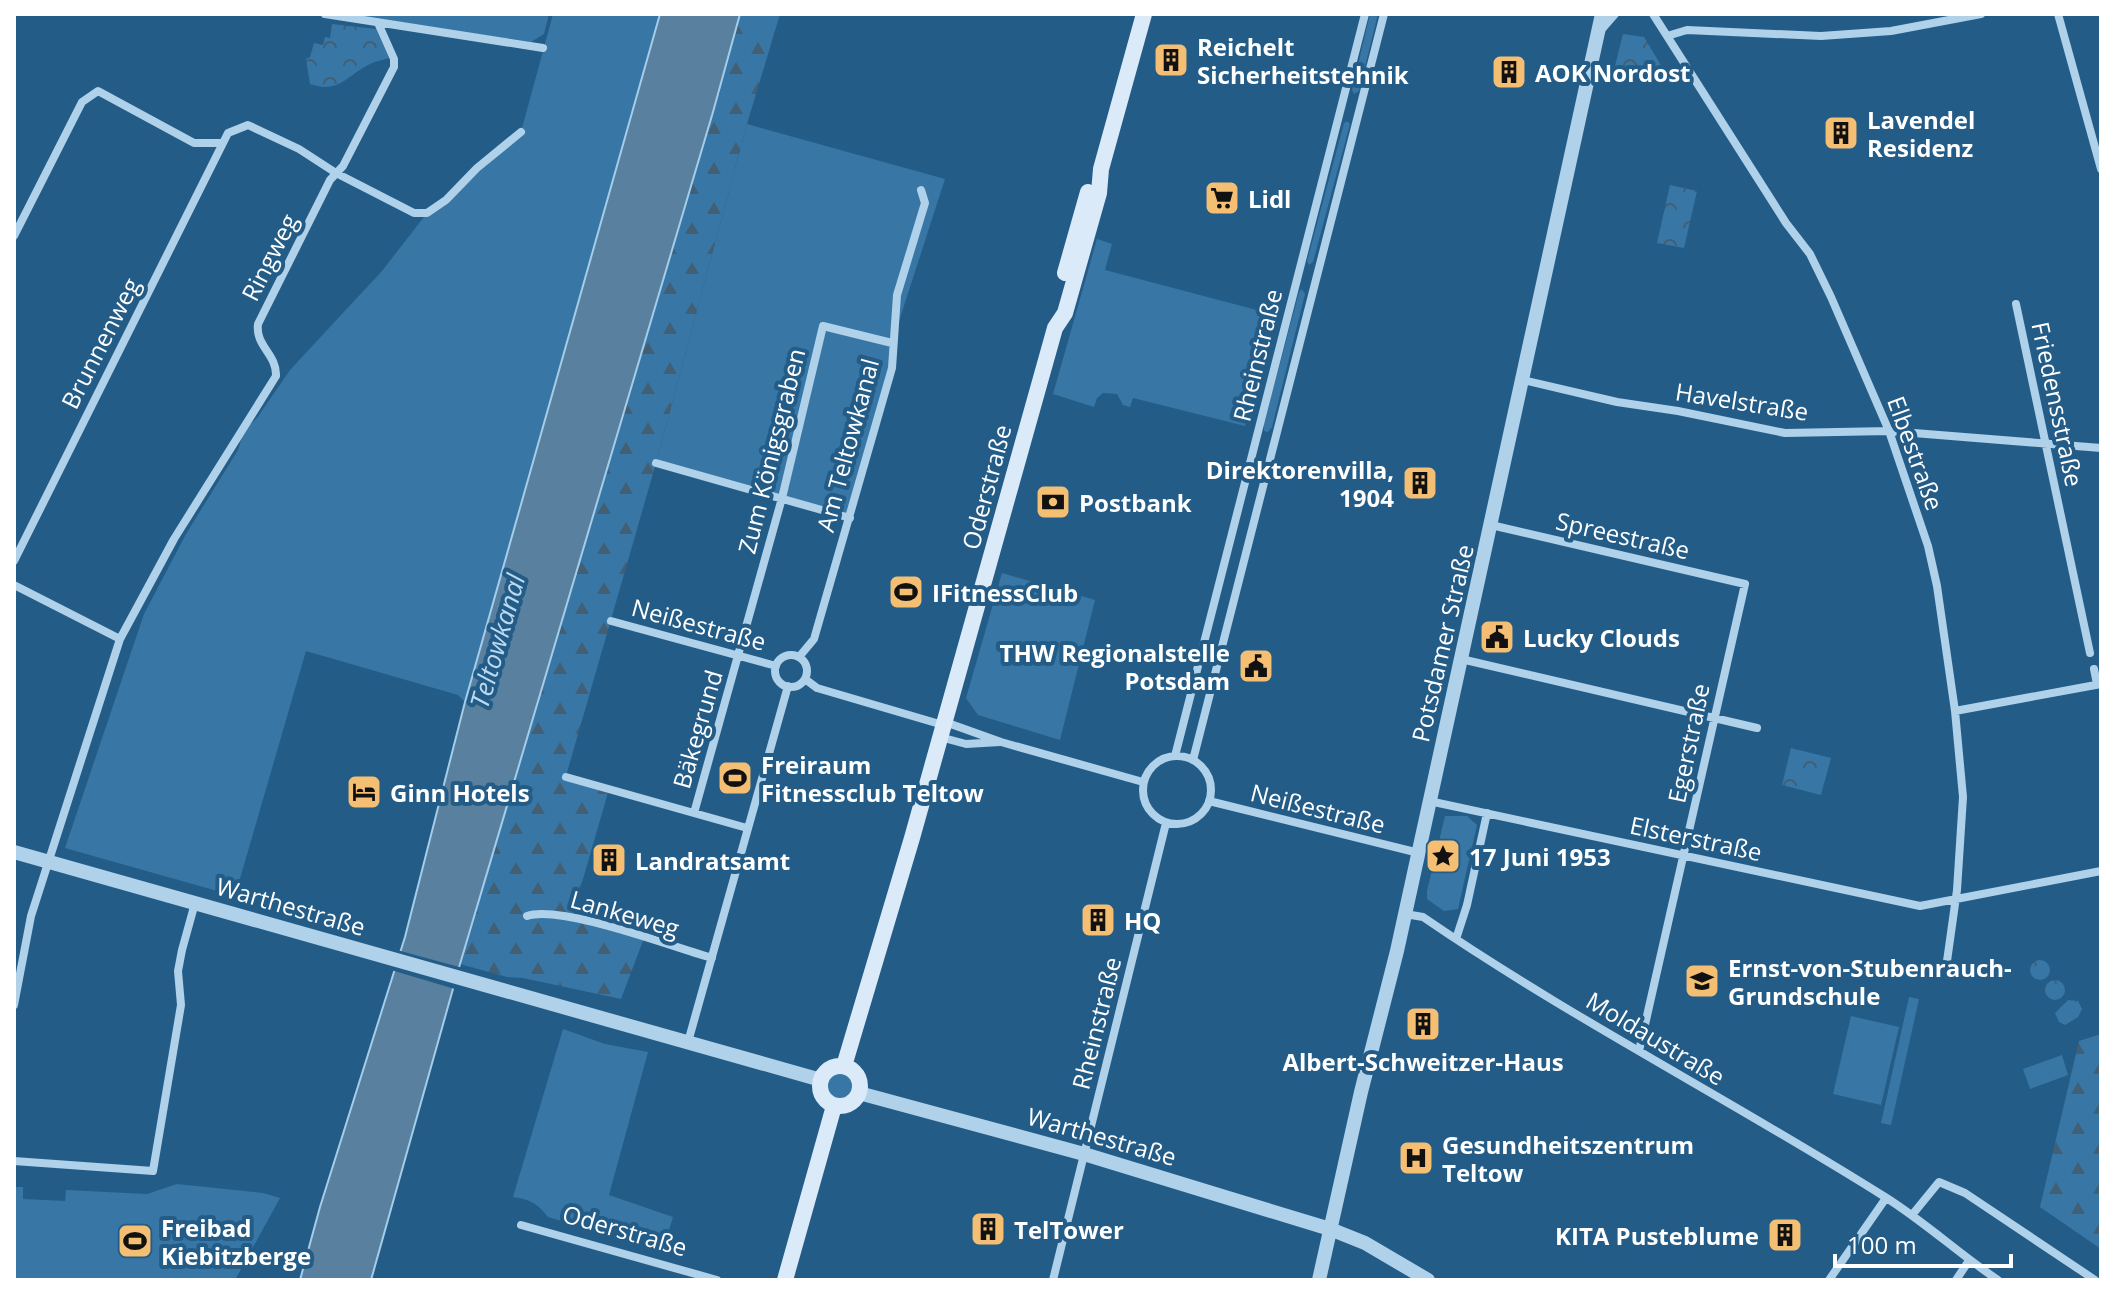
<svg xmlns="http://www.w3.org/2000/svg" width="2115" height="1294" font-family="'Open Sans',sans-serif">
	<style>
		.green { fill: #3876a5 }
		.forest { fill: url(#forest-firs) }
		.park { fill: url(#park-crowns) }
		.water { fill: #59809e; stroke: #a4cdea; stroke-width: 2 }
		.pier { fill: #245c88 }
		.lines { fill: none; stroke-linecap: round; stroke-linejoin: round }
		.minor { stroke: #afd1e9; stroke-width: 8 }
		.tertiary { stroke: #afd1e9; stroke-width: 14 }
		.secondary { stroke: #daeaf8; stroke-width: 16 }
		.labels { text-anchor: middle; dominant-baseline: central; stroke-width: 8; stroke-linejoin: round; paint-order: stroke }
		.poi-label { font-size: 24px; font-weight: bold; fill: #fff; stroke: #245c88; text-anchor: start }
		.street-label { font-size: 24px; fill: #fff; stroke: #245c88 }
		.water-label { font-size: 26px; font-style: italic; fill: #bbdaf1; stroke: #245c88 }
	</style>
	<defs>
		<pattern id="forest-firs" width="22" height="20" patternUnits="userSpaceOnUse" patternTransform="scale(2)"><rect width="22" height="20" fill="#3876a5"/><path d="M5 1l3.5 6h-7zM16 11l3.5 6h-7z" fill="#435f74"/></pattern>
		<pattern id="park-crowns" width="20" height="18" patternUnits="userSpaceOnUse" patternTransform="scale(2)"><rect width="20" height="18" fill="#3876a5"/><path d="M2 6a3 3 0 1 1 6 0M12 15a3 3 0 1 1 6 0" fill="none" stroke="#435f74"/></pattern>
	</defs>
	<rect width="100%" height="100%" fill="#245c88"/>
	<!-- green -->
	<path class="green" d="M 341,14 L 549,14 L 544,34 L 531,42 Z
		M 553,14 L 660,14 L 465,702 L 458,695 L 306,651 L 235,896 L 65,848 L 144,614 L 186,534 L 238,450 L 244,430 L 257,418 L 290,370 L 382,271 L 427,213 L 521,132 Z
		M 1370,14 L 1378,14 L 1359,91 L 1354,94 L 1352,90 Z
		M 1347,121 L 1350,124 L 1313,262 L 1309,265 L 1307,261 L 1344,123 Z
		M 747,124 L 945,179 L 892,343 L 892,368 L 850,518 L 656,463 Z
		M 1097,239 L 1112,244 L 1105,270 L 1272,314 L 1245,426 L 1133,398 L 1130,407 L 1123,405 L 1117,394 L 1103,393 L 1097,398 L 1094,407 L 1053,394 Z
		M 1302,289 L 1305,294 L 1272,427 L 1268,432 L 1264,431 L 1264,424 L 1299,292 Z
		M 1002,573 L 1095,600 L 1060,740 L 978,715 L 966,698 Z
		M 1445,816 L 1467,816 L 1477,825 L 1458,909 L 1444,911 L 1427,899 L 1427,891 Z
		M 1909,997 L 1919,999 L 1891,1125 L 1881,1123 Z
		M 1851,1016 L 1899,1027 L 1881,1105 L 1833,1094 Z
		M 563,1029 L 605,1044 L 648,1052 L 609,1195 L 673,1217 L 663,1250 L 548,1217 C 538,1204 530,1199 513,1197 Z
		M 2062,1055 L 2068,1075 L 2030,1089 L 2023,1069 Z
		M826 1086a14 14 0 1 1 28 0a14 14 0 1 1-28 0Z
		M 177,1184 L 263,1193 L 280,1198 L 235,1280 L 14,1280 L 14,1187 L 23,1187 L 23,1199 L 65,1201 L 66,1190 L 147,1194 Z"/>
	<!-- forest -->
	<path class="forest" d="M 740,14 L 780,14 L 747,124 L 656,463 L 566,776 L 609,789 L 572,917 L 644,938 L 621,999 L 523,978 L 507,977 L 460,964 L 713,112 Z
		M 2101,1034 L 2101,1249 L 2040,1207 L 2079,1041 Z"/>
	<!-- park -->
	<path class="park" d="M 332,24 L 376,29 L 389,58 C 383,60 376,61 370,64 C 346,76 339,94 310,84 L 306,59 L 310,57 L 314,43 L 323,45 L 325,37 L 330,38 Z
		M 1623,34 L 1644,37 L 1662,67 L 1615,66 Z
		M 1670,185 L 1697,191 L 1684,248 L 1657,243 Z
		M 1791,748 L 1831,758 L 1821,795 L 1782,785 Z
		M2030 970a10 10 0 1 1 20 0a10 10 0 1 1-20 0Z
		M2045 990a10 10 0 1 1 20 0a10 10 0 1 1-20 0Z
		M 2068,1000 L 2078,1001 L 2082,1009 L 2078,1017 L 2065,1025 L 2059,1022 L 2055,1013 Z"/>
	<!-- water -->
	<path class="water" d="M 660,14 L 740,14 L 713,112 L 460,964 L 371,1280 L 300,1280 L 320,1207 L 405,937 L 465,702 Z"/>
	<!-- pier -->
	<path class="pier" d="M 397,950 L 463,968 L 458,990 L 391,970 Z"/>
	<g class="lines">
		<!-- minor -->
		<path class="minor" d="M 325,14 L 543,48
			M 1653,14 L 1786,223 L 1810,254 L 1831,297 L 1889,431 L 1928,546 L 1937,586 L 1955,711 L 1963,797 L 1957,890 L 1947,961
			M 2058,14 L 2101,169
			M 1601,30 L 1615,14
			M 1667,36 L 1687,30 L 1821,36 L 1891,31 L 1981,14
			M 14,236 L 82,102 L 98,91 L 194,143 L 223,143 L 228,133 L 248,125 L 299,149 L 336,173 L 414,213 L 427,213 L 446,200 L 477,168 L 521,132
			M 2016,304 L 2090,653
			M 1523,380 L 1617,402 L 1678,411 L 1785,433 L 1889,431 L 2101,448
			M 656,463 L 850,518
			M 1491,525 L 1745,584 L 1639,1051
			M 14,561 L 223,143
			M 14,585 L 120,639
			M 611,621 L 776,666
			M775 671a16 16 0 1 1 32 0a16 16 0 1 1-32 0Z
			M 799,657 L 814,639 L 892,368 L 897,295 L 925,203 L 921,190
			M 1461,659 L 1757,728
			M 2094,669 L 2097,684
			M 805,679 L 817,688 L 943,725
			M 1955,711 L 2101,684
			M 945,722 L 1001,742 L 1143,782
			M 940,737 L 966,744 L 1000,742
			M 1175,756 L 1365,14
			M1143 790a34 34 0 1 1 68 0a34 34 0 1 1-68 0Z
			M 1193,760 L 1384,14
			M 566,777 L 747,828
			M 1209,801 L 1419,853
			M 1429,801 L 1920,906 L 2101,871
			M 694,813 L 782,498 L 823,326 L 892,343
			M 1405,914 L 1423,917 C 1572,1019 1733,1101 1885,1197 C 1925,1222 1959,1254 1998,1280
			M 527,916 C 560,904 673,947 712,958
			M 1456,939 L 1467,905 L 1487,813
			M 14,1005 L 31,916 L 120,639 L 174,539 L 276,376 C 277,354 255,346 258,324 L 330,180 L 343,166 L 394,67 L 394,59 L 378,23
			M 688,1042 L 788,686
			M 14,1161 L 153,1171 L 181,1005 L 178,971 L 182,950 L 195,903
			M 1912,1215 L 1939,1182 L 1965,1193 L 2095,1280
			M 521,1225 L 717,1280
			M 1053,1280 L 1166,823
			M 1829,1280 L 1886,1198
			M 1956,1280 L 1968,1262"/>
		<!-- tertiary -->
		<path class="tertiary" d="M 14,852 L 821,1080
			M 859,1093 L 1084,1154 L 1330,1229 L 1365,1243 L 1428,1280
			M 1319,1280 L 1361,1092 L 1397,951 L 1602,14"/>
		<!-- secondary -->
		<path class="secondary" d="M 1065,273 L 1088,192
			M820 1086a20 20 0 1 1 40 0a20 20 0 1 1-40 0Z
			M 844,1066 L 912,838 L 1055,328 L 1065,313 L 1099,193 L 1101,169 L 1144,14
			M 785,1280 L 834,1106"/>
	</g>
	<!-- icons -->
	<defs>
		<symbol id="building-square" viewBox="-11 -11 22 22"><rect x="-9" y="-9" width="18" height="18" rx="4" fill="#f4bf73" stroke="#245c88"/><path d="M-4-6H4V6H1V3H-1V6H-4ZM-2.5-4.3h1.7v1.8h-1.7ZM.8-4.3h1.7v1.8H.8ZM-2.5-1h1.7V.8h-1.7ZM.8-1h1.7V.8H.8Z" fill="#111"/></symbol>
		<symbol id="supermarket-square" viewBox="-11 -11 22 22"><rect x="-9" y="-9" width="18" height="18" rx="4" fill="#f4bf73" stroke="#245c88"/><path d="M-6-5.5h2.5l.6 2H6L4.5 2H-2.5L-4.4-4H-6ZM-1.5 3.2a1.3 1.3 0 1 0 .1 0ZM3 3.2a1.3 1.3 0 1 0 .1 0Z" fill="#111"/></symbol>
		<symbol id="bank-square" viewBox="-11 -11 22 22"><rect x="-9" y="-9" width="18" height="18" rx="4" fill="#f4bf73" stroke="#245c88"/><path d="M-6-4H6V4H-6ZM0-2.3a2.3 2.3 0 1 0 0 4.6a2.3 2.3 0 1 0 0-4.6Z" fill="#111"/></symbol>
		<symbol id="stadium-square" viewBox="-11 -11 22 22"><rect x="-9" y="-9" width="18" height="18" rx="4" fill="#f4bf73" stroke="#245c88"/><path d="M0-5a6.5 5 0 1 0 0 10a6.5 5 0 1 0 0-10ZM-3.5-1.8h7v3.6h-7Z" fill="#111"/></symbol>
		<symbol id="civic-square" viewBox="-11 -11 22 22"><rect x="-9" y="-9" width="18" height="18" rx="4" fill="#f4bf73" stroke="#245c88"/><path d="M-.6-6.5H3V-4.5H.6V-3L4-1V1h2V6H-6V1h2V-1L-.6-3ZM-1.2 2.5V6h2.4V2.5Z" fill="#111"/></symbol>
		<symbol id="hotel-square" viewBox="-11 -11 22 22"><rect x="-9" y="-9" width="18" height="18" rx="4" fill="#f4bf73" stroke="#245c88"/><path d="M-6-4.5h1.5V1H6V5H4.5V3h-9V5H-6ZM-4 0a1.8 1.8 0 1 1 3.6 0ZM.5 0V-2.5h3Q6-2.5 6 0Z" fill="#111"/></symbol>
		<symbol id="sight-square" viewBox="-11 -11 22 22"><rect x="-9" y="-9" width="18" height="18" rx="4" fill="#f4bf73" stroke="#245c88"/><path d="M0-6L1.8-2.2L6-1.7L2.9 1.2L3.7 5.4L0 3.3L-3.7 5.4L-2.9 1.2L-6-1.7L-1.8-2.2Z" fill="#111"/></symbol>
		<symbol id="school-square" viewBox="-11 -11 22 22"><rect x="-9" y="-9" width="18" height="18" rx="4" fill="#f4bf73" stroke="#245c88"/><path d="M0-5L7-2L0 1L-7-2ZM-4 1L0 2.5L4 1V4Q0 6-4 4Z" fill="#111"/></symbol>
		<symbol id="hospital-square" viewBox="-11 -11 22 22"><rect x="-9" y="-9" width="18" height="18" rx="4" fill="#f4bf73" stroke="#245c88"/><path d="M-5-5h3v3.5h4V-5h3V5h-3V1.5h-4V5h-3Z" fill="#111"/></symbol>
	</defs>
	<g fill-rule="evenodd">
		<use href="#building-square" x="1151" y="40" width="40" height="40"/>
		<use href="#building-square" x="1489" y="52" width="40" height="40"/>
		<use href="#building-square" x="1821" y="113" width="40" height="40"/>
		<use href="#supermarket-square" x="1202" y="178" width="40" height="40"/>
		<use href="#building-square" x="1400" y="463" width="40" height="40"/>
		<use href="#bank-square" x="1033" y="482" width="40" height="40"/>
		<use href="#stadium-square" x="886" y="572" width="40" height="40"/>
		<use href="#civic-square" x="1477" y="617" width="40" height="40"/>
		<use href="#civic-square" x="1236" y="646" width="40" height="40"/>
		<use href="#stadium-square" x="715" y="758" width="40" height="40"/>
		<use href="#hotel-square" x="344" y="772" width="40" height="40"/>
		<use href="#sight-square" x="1423" y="836" width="40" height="40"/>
		<use href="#building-square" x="589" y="840" width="40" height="40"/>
		<use href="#building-square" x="1078" y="900" width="40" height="40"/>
		<use href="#school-square" x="1682" y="961" width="40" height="40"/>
		<use href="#building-square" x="1403" y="1004" width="40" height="40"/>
		<use href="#hospital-square" x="1396" y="1138" width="40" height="40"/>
		<use href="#building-square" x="968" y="1209" width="40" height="40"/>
		<use href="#building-square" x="1765" y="1215" width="40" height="40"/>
		<use href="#stadium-square" x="115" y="1221" width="40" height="40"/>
	</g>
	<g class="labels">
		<!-- poi labels -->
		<g class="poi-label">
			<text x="1197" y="46">Reichelt<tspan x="1197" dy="28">Sicherheitstehnik</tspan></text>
			<text x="1535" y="72">AOK Nordost</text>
			<text x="1867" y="119">Lavendel<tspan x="1867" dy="28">Residenz</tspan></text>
			<text x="1248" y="198">Lidl</text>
			<text x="1394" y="469" text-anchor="end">Direktorenvilla,<tspan x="1394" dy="28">1904</tspan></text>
			<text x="1079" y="502">Postbank</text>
			<text x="932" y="592">IFitnessClub</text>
			<text x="1523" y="637">Lucky Clouds</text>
			<text x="1230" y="652" text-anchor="end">THW Regionalstelle<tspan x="1230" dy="28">Potsdam</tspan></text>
			<text x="761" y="764">Freiraum<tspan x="761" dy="28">Fitnessclub Teltow</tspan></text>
			<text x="390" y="792">Ginn Hotels</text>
			<text x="1469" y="856">17 Juni 1953</text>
			<text x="635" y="860">Landratsamt</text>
			<text x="1124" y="920">HQ</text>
			<text x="1728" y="967">Ernst-von-Stubenrauch-<tspan x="1728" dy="28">Grundschule</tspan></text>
			<text x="1423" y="1061" text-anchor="middle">Albert-Schweitzer-Haus</text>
			<text x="1442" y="1144">Gesundheitszentrum<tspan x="1442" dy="28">Teltow</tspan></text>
			<text x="161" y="1227">Freibad<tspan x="161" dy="28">Kiebitzberge</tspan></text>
			<text x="1014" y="1229">TelTower</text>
			<text x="1759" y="1235" text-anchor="end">KITA Pusteblume</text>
		</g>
		<!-- street labels -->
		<g class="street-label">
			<text transform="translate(269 257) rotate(-63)">Ringweg</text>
			<text transform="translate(100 343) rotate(-63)">Brunnenweg</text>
			<text transform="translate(1257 355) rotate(-76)">Rheinstraße</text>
			<text transform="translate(1742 401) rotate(9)">Havelstraße</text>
			<text transform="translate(2058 404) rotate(78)">Friedensstraße</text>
			<text transform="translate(847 445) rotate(-75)">Am Teltowkanal</text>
			<text transform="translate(771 451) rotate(-76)">Zum Königsgraben</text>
			<text transform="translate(1916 453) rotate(70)">Elbestraße</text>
			<text transform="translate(986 487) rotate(-75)">Oderstraße</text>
			<text transform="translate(1623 535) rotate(13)">Spreestraße</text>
			<text transform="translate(699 624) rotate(15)">Neißestraße</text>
			<text transform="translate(1442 643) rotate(-77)">Potsdamer Straße</text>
			<text transform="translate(697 729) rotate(-74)">Bäkegrund</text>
			<text transform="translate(1688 743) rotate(-78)">Egerstraße</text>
			<text transform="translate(1318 808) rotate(14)">Neißestraße</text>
			<text transform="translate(1696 838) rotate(12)">Elsterstraße</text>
			<text transform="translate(291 906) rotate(16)">Warthestraße</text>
			<text transform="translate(625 913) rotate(16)">Lankeweg</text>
			<text transform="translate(1096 1023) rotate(-76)">Rheinstraße</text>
			<text transform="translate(1656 1038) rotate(31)">Moldaustraße</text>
			<text transform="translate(1102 1136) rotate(16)">Warthestraße</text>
			<text transform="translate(625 1230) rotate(16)">Oderstraße</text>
		</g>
		<!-- water labels -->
		<g class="water-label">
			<text transform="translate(497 641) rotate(-74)">Teltowkanal</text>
		</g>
	</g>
	<!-- border -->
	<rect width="2115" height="1294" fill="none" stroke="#ffffff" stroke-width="32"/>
	<!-- scale -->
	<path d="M1835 1254v12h176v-12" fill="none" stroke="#ffffff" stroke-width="4"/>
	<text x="1847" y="1254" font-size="24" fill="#ffffff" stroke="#245c88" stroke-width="6" paint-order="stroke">100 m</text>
</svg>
